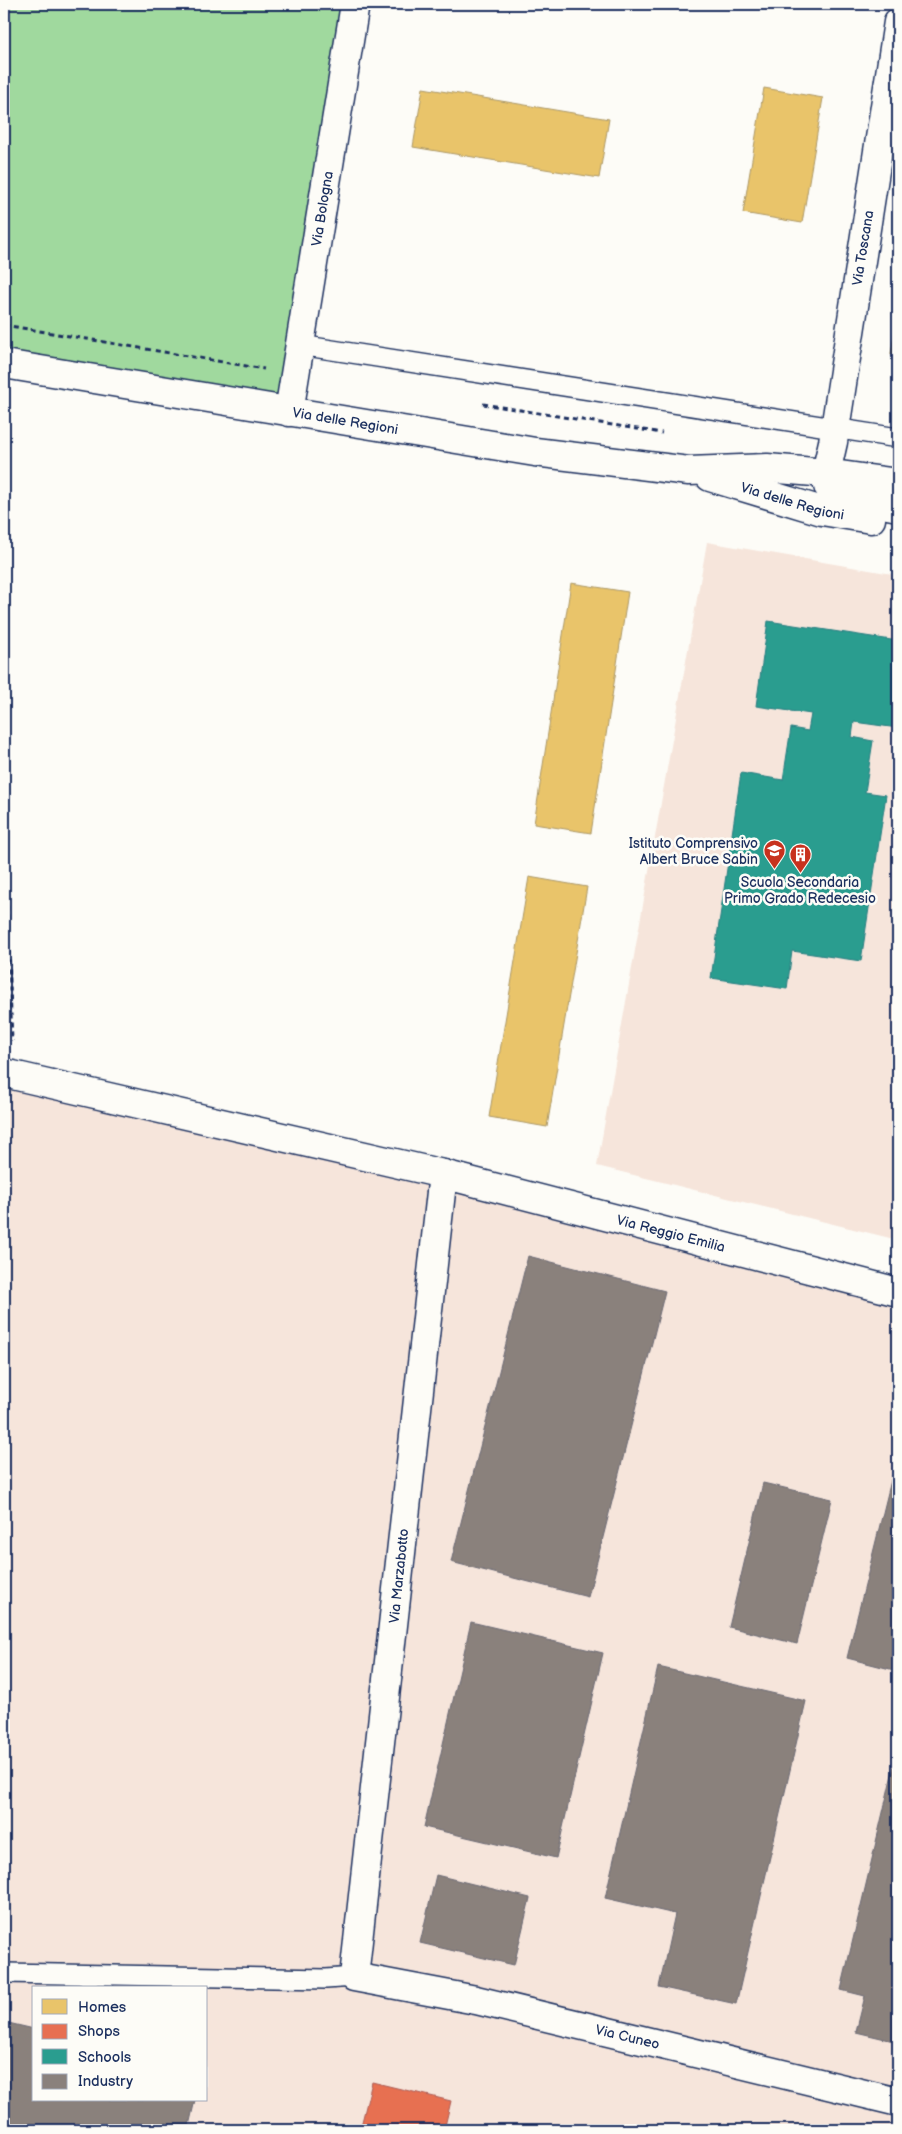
<svg xmlns="http://www.w3.org/2000/svg" width="902" height="2134" font-family="'Balsamiq Sans',sans-serif">
	<style>
		.built { fill: #f6e5db; fill-rule: evenodd }
		.green { fill: #a0d99e; stroke: #5e847e }
		.homes { fill: #e9c46a; stroke: #ab9766 }
		.shops { fill: #e76f51; stroke: #aa5c55 }
		.schools { fill: #2a9d8f; stroke: #267c80 }
		.industry { fill: #8a817c; stroke: #696873 }
		.lines { fill: none; stroke-linecap: round; stroke-linejoin: round }
		.service-casing { stroke: #1b2f5e; stroke-width: 22 }
		.minor-casing { stroke: #1b2f5e; stroke-width: 31 }
		.path { stroke: #1b2f5e; stroke-width: 3; stroke-dasharray: 5 4; stroke-linecap: butt }
		.service { stroke: #fdfcf7; stroke-width: 19 }
		.minor { stroke: #fdfcf7; stroke-width: 28 }
		.labels { text-anchor: middle; dominant-baseline: central; stroke-width: 5; stroke-linejoin: round; paint-order: stroke }
		.street-label { font-size: 14px; fill: #1b2f5e; stroke: #fdfcf7 }
		.poi-label { font-size: 14px; fill: #1b2f5e; stroke: #fdfcf7; text-anchor: end }
	</style>
	<rect width="100%" height="100%" fill="#fdfcf7"/>
	<filter id="ink" filterUnits="userSpaceOnUse"><feTurbulence type="fractalNoise" baseFrequency=".02" numOctaves="2"/><feDisplacementMap in="SourceGraphic" scale="10" xChannelSelector="R" yChannelSelector="G"/><feConvolveMatrix kernelMatrix="1 2 1 2 8 2 1 2 1" color-interpolation-filters="sRGB"/></filter>
	<g filter="url(#ink)">
		<!-- built -->
		<path class="built" d="M 707,542 L 898,575 L 898,1240 L 597,1166 Z
			M 4,1076 L 898,1295 L 898,2130 L 4,2130 ZM 34,1988 L 206,1988 L 206,2100 L 34,2100 Z"/>
		<!-- green -->
		<path class="green" d="M 4,4 L 355,4 L 289,412 L 4,364 Z"/>
		<!-- homes -->
		<path class="homes" d="M 423,88 L 609,119 L 599,178 L 413,147 Z
			M 764,88 L 823,98 L 802,223 L 743,213 Z
			M 898,308 L 898,355 L 891,354 Z
			M 571,583 L 628,592 L 591,833 L 534,824 Z
			M 529,877 L 587,887 L 547,1127 L 489,1117 Z"/>
		<!-- shops -->
		<path class="shops" d="M 372,2082 L 451,2101 L 444,2130 L 360,2130 Z"/>
		<!-- schools -->
		<path class="schools" d="M 768,621 L 898,641 L 898,728 L 854,722 L 852,737 L 873,741 L 865,792 L 886,795 L 861,961 L 792,951 L 787,989 L 711,978 L 741,773 L 783,780 L 791,728 L 808,731 L 811,714 L 756,706 Z"/>
		<!-- industry -->
		<path class="industry" d="M 528,1256 L 665,1291 L 588,1597 L 451,1562 Z
			M 898,1452 L 898,1671 L 847,1658 Z
			M 763,1483 L 832,1499 L 797,1644 L 729,1627 Z
			M 471,1622 L 603,1653 L 556,1858 L 424,1827 Z
			M 658,1667 L 806,1701 L 736,2004 L 659,1987 L 675,1914 L 605,1898 Z
			M 898,1749 L 898,2042 L 856,2032 L 865,1996 L 841,1990 Z
			M 436,1875 L 530,1898 L 514,1965 L 420,1943 Z
			M 4,2022 L 34,2029 L 34,2100 L 195,2100 L 188,2130 L 4,2130 Z"/>
		<g class="lines">
			<defs>
				<path id="service" d="M 300,345 L 898,438
					M 4,1973 L 326,1979 L 354,1977"/>
				<g id="minor">
					<path d="M 898,22 L 833,442 L 826,473 L 828,486 L 832,491 L 843,496 L 898,507"/>
					<path id="s1" d="M 4,364 L 535,452 L 689,471 L 767,468 L 826,473 L 898,483"/>
					<path id="s2" d="M 289,412 L 355,4"/>
					<path id="s3" d="M 710,477 L 822,511 L 871,519"/>
					<path id="s4" d="M 4,1073 L 443,1174 L 898,1292"/>
					<path id="s5" d="M 443,1174 L 354,1977 L 476,2000 L 898,2102"/>
				</g>
			</defs>
			<!-- service casing -->
			<use href="#service" class="service-casing"/>
			<!-- minor casing -->
			<use href="#minor" class="minor-casing"/>
			<!-- path -->
			<path class="path" d="M 4,325 L 264,369
				M 483,404 L 662,433
				M 4,870 L 6,874 L 12,1041"/>
			<!-- service -->
			<use href="#service" class="service"/>
			<!-- minor -->
			<use href="#minor" class="minor"/>
		</g>
	</g>
	<!-- icons -->
	<defs>
		<symbol id="school-pin" viewBox="-11 -11 22 30"><path d="M0 17L-7.5 6A9.5 9.5 0 1 1 7.5 6Z" fill="#c8321e" stroke="#fdfcf7"/><path d="M0-5L7-2L0 1L-7-2ZM-4 1L0 2.5L4 1V4Q0 6-4 4Z" fill="#fff"/></symbol>
		<symbol id="building-pin" viewBox="-11 -11 22 30"><path d="M0 17L-7.5 6A9.5 9.5 0 1 1 7.5 6Z" fill="#c8321e" stroke="#fdfcf7"/><path d="M-4-6H4V6H1V3H-1V6H-4ZM-2.5-4.3h1.7v1.8h-1.7ZM.8-4.3h1.7v1.8H.8ZM-2.5-1h1.7V.8h-1.7ZM.8-1h1.7V.8H.8Z" fill="#fff"/></symbol>
	</defs>
	<g fill-rule="evenodd">
		<use href="#school-pin" x="762" y="838" width="25" height="34"/>
		<use href="#building-pin" x="788" y="842" width="25" height="34"/>
	</g>
	<g class="labels">
		<!-- street labels -->
		<g class="street-label">
			<text stroke="none"><textPath href="#s2" startOffset="206">Via Bologna</textPath></text>
			<text transform="translate(863 248) rotate(-81)">Via Toscana</text>
			<text stroke="none"><textPath href="#s1" startOffset="346">Via delle Regioni</textPath></text>
			<text stroke="none"><textPath href="#s3" startOffset="86">Via delle Regioni</textPath></text>
			<text stroke="none"><textPath href="#s4" startOffset="686">Via Reggio Emilia</textPath></text>
			<text transform="translate(399 1576) rotate(-84)">Via Marzabotto</text>
			<text stroke="none"><textPath href="#s5" startOffset="1088">Via Cuneo</textPath></text>
		</g>
		<!-- poi labels -->
		<g class="poi-label">
			<text x="758" y="843">Istituto Comprensivo<tspan x="758" dy="16">Albert Bruce Sabin</tspan></text>
			<text x="800" y="882" text-anchor="middle">Scuola Secondaria<tspan x="800" dy="16">Primo Grado Redecesio</tspan></text>
		</g>
	</g>
	<!-- margin -->
	<rect width="902" height="2134" fill="none" stroke="#fdfcf7" stroke-width="20"/>
	<rect x="10" y="10" width="882" height="2114" fill="none" stroke="#1b2f5e" stroke-width="2" filter="url(#ink)"/>
	<!-- legend -->
	<rect x="32" y="1986" width="175" height="115" fill="#fdfcf7" stroke="#a3aaba"/>
	<rect x="42" y="1999" width="25" height="15" fill="#e9c46a" stroke="#a3aaba"/>
	<text x="78" y="2012" font-size="15" fill="#1b2f5e">Homes</text>
	<rect x="42" y="2024" width="25" height="15" fill="#e76f51" stroke="#a3aaba"/>
	<text x="78" y="2036" font-size="15" fill="#1b2f5e">Shops</text>
	<rect x="42" y="2049" width="25" height="15" fill="#2a9d8f" stroke="#a3aaba"/>
	<text x="78" y="2062" font-size="15" fill="#1b2f5e">Schools</text>
	<rect x="42" y="2074" width="25" height="15" fill="#8a817c" stroke="#a3aaba"/>
	<text x="78" y="2086" font-size="15" fill="#1b2f5e">Industry</text>
</svg>
